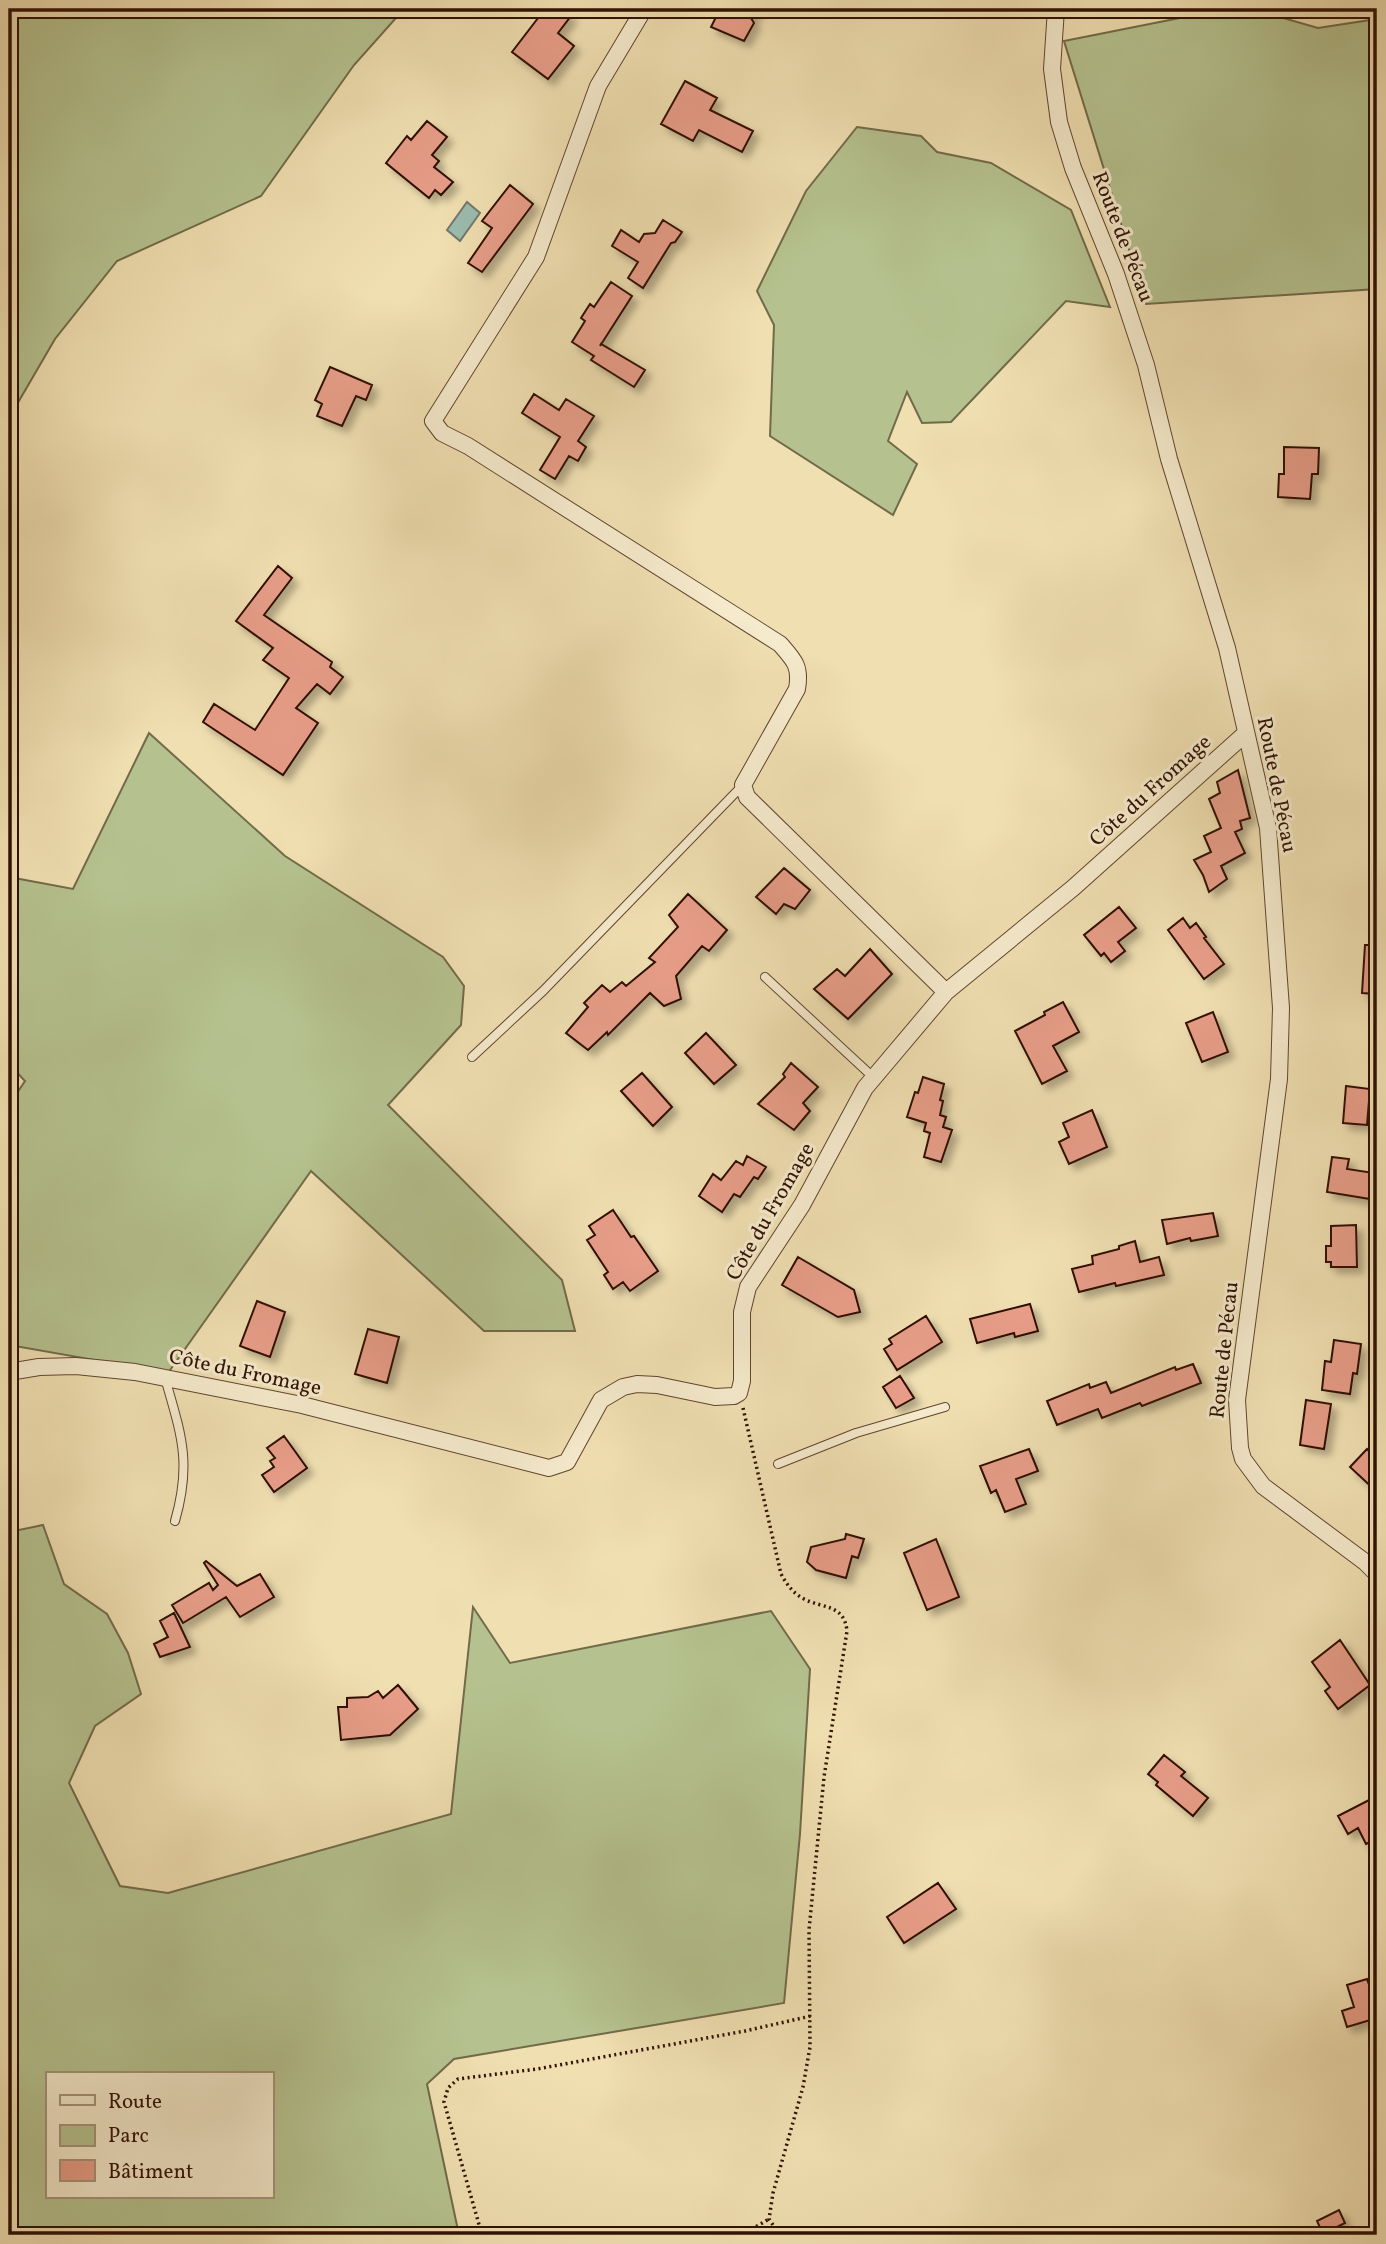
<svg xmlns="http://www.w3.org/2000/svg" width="1386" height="2244" font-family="Vollkorn,serif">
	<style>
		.green { fill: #b5c28f; stroke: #726a49; stroke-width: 2; fill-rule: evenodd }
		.water { fill: #9bbcb0; stroke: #70786b; stroke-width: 2 }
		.building { fill: #e79d88; stroke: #301103; stroke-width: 2; filter: url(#shadow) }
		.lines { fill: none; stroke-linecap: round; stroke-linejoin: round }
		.lane-casing { stroke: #60442e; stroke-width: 10 }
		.street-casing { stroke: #60442e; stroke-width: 18 }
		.path { stroke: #301103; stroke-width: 3.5; stroke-dasharray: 2 3.5; stroke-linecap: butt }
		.lane { stroke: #f5eacc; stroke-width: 8 }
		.street { stroke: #f5eacc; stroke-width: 16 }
		.labels { text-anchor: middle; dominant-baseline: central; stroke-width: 6; stroke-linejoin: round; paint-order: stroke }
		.street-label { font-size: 21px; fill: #301103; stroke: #f5eacc }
	</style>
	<defs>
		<filter id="shadow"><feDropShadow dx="6" dy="6" stdDeviation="3.5" flood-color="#0004"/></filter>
	</defs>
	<rect width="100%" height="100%" fill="#f0dfb1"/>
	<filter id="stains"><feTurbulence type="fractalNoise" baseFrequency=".00286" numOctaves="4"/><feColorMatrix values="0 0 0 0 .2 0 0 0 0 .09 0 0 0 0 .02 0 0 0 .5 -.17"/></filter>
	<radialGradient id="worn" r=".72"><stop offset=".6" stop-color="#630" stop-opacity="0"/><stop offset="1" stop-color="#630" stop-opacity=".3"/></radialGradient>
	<!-- green -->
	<path class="green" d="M 9,9 L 404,9 L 354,65 L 261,196 L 117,261 L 55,339 L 9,418 Z
		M 1225,9 L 1252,9 L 1318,28 L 1377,19 L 1377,289 L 1146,304 L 1064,41 Z
		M 857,127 L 921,136 L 937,152 L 991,163 L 1071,210 L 1110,307 L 1066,301 L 951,422 L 922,423 L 907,392 L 888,441 L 917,464 L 893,515 L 770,436 L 774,325 L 757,291 L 806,191 Z
		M 149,733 L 285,856 L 443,957 L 464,986 L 461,1025 L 388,1105 L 562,1280 L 575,1331 L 484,1331 L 311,1171 L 168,1373 L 9,1345 L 9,1105 L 25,1081 L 9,1064 L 9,877 L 73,889 Z
		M 43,1525 L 64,1584 L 107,1614 L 128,1653 L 141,1694 L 95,1726 L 69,1783 L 120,1886 L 168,1893 L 451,1814 L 473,1607 L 510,1663 L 771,1611 L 810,1669 L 800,1834 L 784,2003 L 454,2059 L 427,2084 L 459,2235 L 9,2235 L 9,1532 ZM 271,2074 L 271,2197 L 47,2197 L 47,2074 Z"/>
	<!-- water -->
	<path class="water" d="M 467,202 L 480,213 L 460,241 L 447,230 Z"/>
	<!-- building -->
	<path class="building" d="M 545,9 L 560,9 L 571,16 L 558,33 L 574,46 L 548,79 L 512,52 Z
		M 720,9 L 757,9 L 751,18 L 754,23 L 744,41 L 711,27 Z
		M 685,81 L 717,98 L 710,110 L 753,131 L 742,152 L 699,130 L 693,141 L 661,124 Z
		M 427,121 L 447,137 L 432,155 L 439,161 L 434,167 L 453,182 L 441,195 L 435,190 L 429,198 L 386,163 L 407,136 L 411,140 Z
		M 510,185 L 533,204 L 482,272 L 468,263 L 492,228 L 482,221 Z
		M 663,220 L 682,232 L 675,242 L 671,243 L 643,288 L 628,278 L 638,262 L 612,246 L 621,230 L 639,242 L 644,234 L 655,233 Z
		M 611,282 L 632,296 L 600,346 L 601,344 L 645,370 L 634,387 L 591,360 L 594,356 L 572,342 L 585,321 L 581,318 L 590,304 L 594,307 Z
		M 330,367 L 372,385 L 366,400 L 356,396 L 342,426 L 317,416 L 322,404 L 315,400 Z
		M 534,394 L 559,410 L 566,399 L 594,416 L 578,441 L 586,447 L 578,461 L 569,456 L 555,479 L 540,470 L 560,437 L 522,413 Z
		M 1284,447 L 1319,448 L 1318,474 L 1312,474 L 1310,499 L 1278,497 L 1279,474 L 1284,474 Z
		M 278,566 L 292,578 L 264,615 L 332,662 L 330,667 L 343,677 L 330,694 L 317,684 L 296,708 L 318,723 L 283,775 L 203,722 L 214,704 L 255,730 L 289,678 L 263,660 L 273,648 L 236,621 Z
		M 1238,770 L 1250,818 L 1240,821 L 1242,829 L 1235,832 L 1245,853 L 1221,866 L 1227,879 L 1209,892 L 1203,875 L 1194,860 L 1211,852 L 1204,836 L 1221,828 L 1209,799 L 1220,793 L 1217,782 Z
		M 784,868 L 810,890 L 795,909 L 784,904 L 776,914 L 756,897 Z
		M 688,894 L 727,930 L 709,951 L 702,946 L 676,976 L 681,999 L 664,1006 L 650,993 L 608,1035 L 607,1032 L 588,1050 L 566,1033 L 588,1007 L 584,1003 L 602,985 L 610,992 L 622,982 L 626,986 L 655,962 L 649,958 L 678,927 L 669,915 Z
		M 1119,907 L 1136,928 L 1118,942 L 1125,951 L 1111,962 L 1104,953 L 1101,956 L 1084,935 Z
		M 1183,918 L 1190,928 L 1196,923 L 1206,937 L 1204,938 L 1224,964 L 1204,979 L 1168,930 Z
		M 1365,945 L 1377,945 L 1377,994 L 1362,993 Z
		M 870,949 L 892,974 L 848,1019 L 814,989 L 837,969 L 845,976 Z
		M 1063,1002 L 1079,1032 L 1053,1046 L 1067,1071 L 1042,1084 L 1015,1031 L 1045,1015 L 1044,1012 Z
		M 1213,1012 L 1228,1052 L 1202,1062 L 1186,1023 Z
		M 706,1033 L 736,1065 L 714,1084 L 685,1053 Z
		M 791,1063 L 818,1087 L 803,1103 L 810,1111 L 794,1130 L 758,1104 L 785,1077 L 783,1074 Z
		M 642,1073 L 672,1107 L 653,1126 L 621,1091 Z
		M 923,1077 L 944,1084 L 940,1100 L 943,1101 L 940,1115 L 946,1117 L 943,1127 L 952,1130 L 941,1162 L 924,1157 L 930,1133 L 924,1131 L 926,1123 L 907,1117 L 915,1092 L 918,1093 Z
		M 1346,1086 L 1370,1089 L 1367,1125 L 1343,1123 Z
		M 1092,1110 L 1107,1147 L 1069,1164 L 1059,1142 L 1069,1137 L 1063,1123 Z
		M 747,1156 L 766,1167 L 758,1179 L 754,1177 L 740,1197 L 734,1194 L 722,1212 L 699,1196 L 713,1174 L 721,1180 L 736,1161 L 743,1165 Z
		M 1332,1157 L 1349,1159 L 1347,1169 L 1374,1173 L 1370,1199 L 1327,1192 Z
		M 613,1210 L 631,1237 L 634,1236 L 658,1271 L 630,1291 L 623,1282 L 613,1289 L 604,1275 L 608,1272 L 587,1240 L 595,1235 L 589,1226 Z
		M 1213,1213 L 1218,1236 L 1191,1241 L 1190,1238 L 1167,1244 L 1162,1220 Z
		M 1356,1225 L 1357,1267 L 1331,1267 L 1331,1262 L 1326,1262 L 1326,1246 L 1331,1246 L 1331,1226 Z
		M 1135,1241 L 1140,1262 L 1159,1257 L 1164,1275 L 1116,1286 L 1115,1283 L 1079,1292 L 1072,1269 L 1093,1264 L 1092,1256 L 1119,1249 L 1119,1246 Z
		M 798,1257 L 854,1290 L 860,1312 L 838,1317 L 782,1285 Z
		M 257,1301 L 285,1312 L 270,1357 L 240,1346 Z
		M 1030,1304 L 1038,1331 L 1015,1337 L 1014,1333 L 977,1343 L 970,1319 Z
		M 926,1316 L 942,1342 L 897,1370 L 884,1349 L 892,1344 L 889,1339 Z
		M 368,1329 L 399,1337 L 387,1383 L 355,1374 Z
		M 1334,1340 L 1361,1344 L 1357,1374 L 1353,1373 L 1350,1394 L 1322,1390 L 1325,1361 L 1331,1362 Z
		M 1193,1364 L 1201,1383 L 1142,1406 L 1140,1403 L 1102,1418 L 1098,1409 L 1057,1425 L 1047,1401 L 1089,1384 L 1090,1388 L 1106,1382 L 1111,1393 L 1175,1367 L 1176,1370 Z
		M 900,1376 L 914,1398 L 896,1408 L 883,1387 Z
		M 1306,1400 L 1331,1404 L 1324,1449 L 1300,1445 Z
		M 284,1436 L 307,1468 L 274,1492 L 262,1475 L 274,1467 L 270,1461 L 275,1458 L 267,1448 Z
		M 1029,1449 L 1038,1471 L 1016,1479 L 1026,1504 L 1005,1512 L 996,1490 L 991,1493 L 980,1466 Z
		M 1367,1449 L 1377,1459 L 1377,1492 L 1350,1467 Z
		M 846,1534 L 864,1539 L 858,1558 L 852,1556 L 846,1578 L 816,1570 L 807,1562 L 811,1547 L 845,1539 Z
		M 936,1539 L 959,1597 L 927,1610 L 904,1553 Z
		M 206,1561 L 237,1586 L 260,1574 L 274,1597 L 240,1617 L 226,1597 L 183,1623 L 172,1605 L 209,1583 L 213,1590 L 218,1585 L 204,1563 Z
		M 174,1613 L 190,1647 L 160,1657 L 154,1644 L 168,1637 L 160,1621 Z
		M 1340,1640 L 1370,1685 L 1338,1709 L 1325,1691 L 1330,1687 L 1312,1662 Z
		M 398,1685 L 418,1709 L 390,1735 L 341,1740 L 338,1707 L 347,1707 L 347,1698 L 368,1697 L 378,1691 L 383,1698 Z
		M 1164,1755 L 1185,1772 L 1181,1776 L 1208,1798 L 1193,1816 L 1156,1785 L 1158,1782 L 1148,1774 Z
		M 1377,1796 L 1377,1839 L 1366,1844 L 1358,1828 L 1348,1834 L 1338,1816 Z
		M 938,1883 L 956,1909 L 904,1943 L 887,1917 Z
		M 1367,1979 L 1377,2007 L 1377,2018 L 1347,2027 L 1342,2011 L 1354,2007 L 1347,1985 Z
		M 1339,2210 L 1345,2223 L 1323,2234 L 1317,2221 Z"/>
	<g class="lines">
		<defs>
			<path id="lane" d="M 765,977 L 873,1077
				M 472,1057 L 543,991 L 743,785
				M 165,1378 C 181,1434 192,1462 175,1521
				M 778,1464 L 856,1433 L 945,1407"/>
			<path id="street" d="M 644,9 L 598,86 L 536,257 L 433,421 L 442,433 L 468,446 L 780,644 C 794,660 801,666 797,689 L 743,785 L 747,797 L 946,992
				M 1056,9 L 1052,69 L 1059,122 L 1073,168 L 1116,274 L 1146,365 L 1169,459 L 1227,648 L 1268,828 L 1281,1008 L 1279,1079 L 1237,1400 L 1240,1448 L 1243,1459 L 1263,1486 L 1365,1562 L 1377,1574
				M 9,1372 L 39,1367 L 76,1366 L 135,1372 L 302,1405 L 549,1468 L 567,1462 L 601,1400 L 623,1387 L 637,1384 L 657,1385 L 715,1397 L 734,1396 L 739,1393 L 742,1381 L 742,1312 L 748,1287 L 802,1205 L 865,1088 L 946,992 L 1073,888 L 1245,734"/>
		</defs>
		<!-- lane casing -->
		<use href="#lane" class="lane-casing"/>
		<!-- street casing -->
		<use href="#street" class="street-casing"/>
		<!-- path -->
		<path class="path" d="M 1073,14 L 1176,9
			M 743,1408 L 781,1574 C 787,1585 793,1593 804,1599 C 824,1609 844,1604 847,1631 L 824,1777 L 809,1930 L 810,2047 L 803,2087 L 773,2193 L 769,2219 L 775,2228 L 784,2235
			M 482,2235 L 444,2102 L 448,2088 L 458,2079 L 537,2069 L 745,2031 L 811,2016
			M 742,2235 L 769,2219"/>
		<!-- lane -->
		<use href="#lane" class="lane"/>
		<!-- street -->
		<use href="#street" class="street"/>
	</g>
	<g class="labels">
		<!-- street labels -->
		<g class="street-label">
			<text transform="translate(1122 237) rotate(69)">Route de Pécau</text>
			<text transform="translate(1276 785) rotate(79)">Route de Pécau</text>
			<text transform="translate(1151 791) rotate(-42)">Côte du Fromage</text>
			<text transform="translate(771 1212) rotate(-60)">Côte du Fromage</text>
			<text transform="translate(1225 1350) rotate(-84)">Route de Pécau</text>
			<text transform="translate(245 1373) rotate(12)">Côte du Fromage</text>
		</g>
	</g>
	<!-- margin -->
	<rect width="1386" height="2244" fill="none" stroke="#f0dfb1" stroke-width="35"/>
	<rect x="10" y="10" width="1365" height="2223" fill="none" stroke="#301103" stroke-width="3.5"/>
	<rect x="18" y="18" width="1351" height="2209" fill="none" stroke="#301103" stroke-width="2"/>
	<!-- legend -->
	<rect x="46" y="2072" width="228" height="126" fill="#f5eacc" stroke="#a6937c" stroke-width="2"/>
	<rect x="60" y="2095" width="35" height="10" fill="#f5eacc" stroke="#a6937c" stroke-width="2"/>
	<text x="108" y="2108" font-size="21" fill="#301103">Route</text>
	<rect x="60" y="2125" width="35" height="21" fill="#b5c28f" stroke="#a6937c" stroke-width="2"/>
	<text x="108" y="2142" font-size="21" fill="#301103">Parc</text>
	<rect x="60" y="2160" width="35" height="21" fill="#e79d88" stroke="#a6937c" stroke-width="2"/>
	<text x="108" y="2178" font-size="21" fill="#301103">Bâtiment</text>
	<rect width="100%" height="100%" filter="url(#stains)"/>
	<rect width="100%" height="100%" fill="url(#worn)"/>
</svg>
